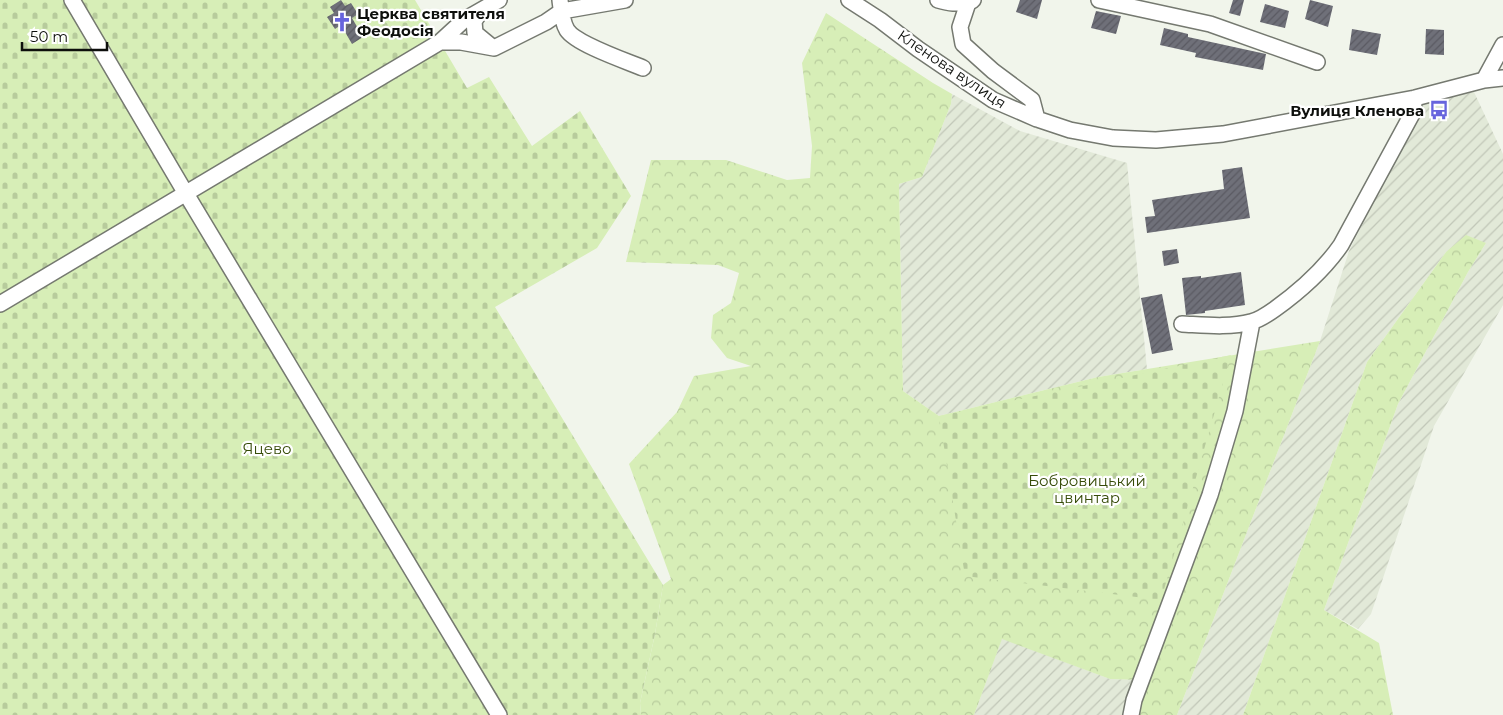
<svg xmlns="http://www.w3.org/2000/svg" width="1503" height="715" font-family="Montserrat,sans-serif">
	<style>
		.industrial { fill: url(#industrial-furrows) }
		.forest { fill: url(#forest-crowns) }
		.cemetery { fill: url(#cemetery-stones) }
		.building { fill: url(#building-hatch) }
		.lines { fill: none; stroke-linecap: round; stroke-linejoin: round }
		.minor-casing { stroke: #757970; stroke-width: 18 }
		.minor { stroke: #fff; stroke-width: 15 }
		.labels { text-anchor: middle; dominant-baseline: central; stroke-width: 4.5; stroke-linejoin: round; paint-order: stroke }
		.poi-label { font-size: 15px; font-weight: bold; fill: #0d0f0c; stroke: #fff; text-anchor: start }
		.street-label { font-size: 15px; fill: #0d0f0c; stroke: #fff }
		.park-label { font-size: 15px; fill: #364b08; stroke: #fff }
	</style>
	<defs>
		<pattern id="industrial-furrows" width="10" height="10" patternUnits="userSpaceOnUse" patternTransform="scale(1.25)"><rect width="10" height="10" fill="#e2e9d8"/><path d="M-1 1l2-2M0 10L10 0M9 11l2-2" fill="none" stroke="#c1c7b8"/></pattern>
		<pattern id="forest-crowns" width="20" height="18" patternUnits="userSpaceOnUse" patternTransform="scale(1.25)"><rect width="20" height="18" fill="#d7eeb7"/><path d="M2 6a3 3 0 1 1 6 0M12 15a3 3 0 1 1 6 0" fill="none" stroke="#b7cb9c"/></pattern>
		<pattern id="cemetery-stones" width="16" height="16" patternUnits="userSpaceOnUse" patternTransform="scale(1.25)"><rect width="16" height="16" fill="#d7eeb7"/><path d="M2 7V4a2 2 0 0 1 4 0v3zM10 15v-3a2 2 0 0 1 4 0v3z" fill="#b7cb9c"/></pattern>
		<pattern id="building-hatch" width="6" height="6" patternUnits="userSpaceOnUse" patternTransform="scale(1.25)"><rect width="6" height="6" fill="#6f7079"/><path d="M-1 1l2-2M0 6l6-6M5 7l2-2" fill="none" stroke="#5a5a62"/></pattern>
	</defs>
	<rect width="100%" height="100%" fill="#f1f5eb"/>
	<!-- industrial -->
	<path class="industrial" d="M 1474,92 L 1503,154 L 1503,305 L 1434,426 L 1371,614 L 1358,629 L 1324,610 L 1398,404 L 1468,272 L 1486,243 L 1446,252 L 1367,362 L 1243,715 L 1177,715 L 1320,341 L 1349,251 L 1385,180 L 1419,103 Z
		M 952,94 L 1020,131 L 1127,163 L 1147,369 L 1098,377 L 939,416 L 903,391 L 899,184 L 922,177 L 951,104 Z
		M 1002,638 L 1110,679 L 1141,680 L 1128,715 L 974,715 Z"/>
	<!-- forest -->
	<path class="forest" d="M 826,13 L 933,83 L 952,94 L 951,104 L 922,177 L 899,184 L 903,391 L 939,416 L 1098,377 L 1320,341 L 1177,715 L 1128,715 L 1140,680 L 1110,679 L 1002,639 L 974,715 L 641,715 L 640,703 L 655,634 L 663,585 L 671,579 L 629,464 L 677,412 L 694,376 L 751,366 L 727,358 L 711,338 L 713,315 L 731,303 L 739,273 L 718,265 L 626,262 L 651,160 L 726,160 L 787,180 L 810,178 L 812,146 L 802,63 Z
		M 1466,235 L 1486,243 L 1468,272 L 1398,404 L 1324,610 L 1379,643 L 1393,715 L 1243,715 L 1367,362 L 1446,252 Z"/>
	<!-- cemetery -->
	<path class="cemetery" d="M 0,0 L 415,0 L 467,88 L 489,77 L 532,146 L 580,111 L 631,196 L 597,248 L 495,307 L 663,585 L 655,634 L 640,703 L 641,715 L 0,715 Z
		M 1231,355 L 1161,600 L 965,576 L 939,416 Z"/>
	<!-- building -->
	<path class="building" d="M 341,0 L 345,6 L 351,3 L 358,14 L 352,18 L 363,37 L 352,44 L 341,25 L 335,29 L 327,17 L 334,13 L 330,7 Z
		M 1020,0 L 1042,0 L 1037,19 L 1016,12 Z
		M 1233,0 L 1244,0 L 1240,16 L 1229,13 Z
		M 1310,0 L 1333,6 L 1328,27 L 1305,19 Z
		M 1265,4 L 1289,11 L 1285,28 L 1260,22 Z
		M 1096,11 L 1121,16 L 1116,34 L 1091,28 Z
		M 1164,28 L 1188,34 L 1188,37 L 1266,54 L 1263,70 L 1195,57 L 1196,53 L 1160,45 Z
		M 1352,29 L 1381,34 L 1377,55 L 1349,50 Z
		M 1426,29 L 1444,30 L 1444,55 L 1425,54 Z
		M 1242,167 L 1250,218 L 1147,233 L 1145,217 L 1155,216 L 1152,200 L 1224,189 L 1222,170 Z
		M 1177,249 L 1179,263 L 1164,266 L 1162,251 Z
		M 1241,272 L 1245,305 L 1205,311 L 1205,313 L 1186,315 L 1182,278 L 1201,276 L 1201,278 Z
		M 1162,294 L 1173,350 L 1152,354 L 1141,298 Z"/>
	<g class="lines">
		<defs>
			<path id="minor" d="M 72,0 L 182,187 L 499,715
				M 560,0 C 561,9 562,22 567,30 C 576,44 626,61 643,68
				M 849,0 L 880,20 L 918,49 L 993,100 L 1037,119 L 1070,130 L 1113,138 L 1156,140 L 1223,134 L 1415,98 L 1484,80 L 1503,78
				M 938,0 C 948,3 958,5 968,0
				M 973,0 L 968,3 L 960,27 L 963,44 L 993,71 L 1032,100 L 1037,119
				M 1099,0 L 1210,24 L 1317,62
				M 482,10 L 474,21 L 475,33 L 492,47
				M 440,42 L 461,42 L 494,48 L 546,22 L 562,11 L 625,0
				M 1484,80 L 1503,45
				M 0,304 L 440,42 L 464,20 L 499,0
				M 1182,324 C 1203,325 1230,328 1251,322 C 1259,320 1268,314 1275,309 C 1300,291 1323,271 1341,245 L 1412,114 L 1415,98
				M 1131,715 L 1134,700 L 1210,495 L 1235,411 L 1252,322"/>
		</defs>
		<!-- minor casing -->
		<use href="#minor" class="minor-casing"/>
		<!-- minor -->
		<use href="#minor" class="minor"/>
	</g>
	<!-- icons -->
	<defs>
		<symbol id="church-bare" viewBox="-9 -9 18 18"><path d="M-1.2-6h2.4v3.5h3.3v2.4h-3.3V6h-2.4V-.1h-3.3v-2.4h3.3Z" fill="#6764dd" stroke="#fff" stroke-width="2.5" paint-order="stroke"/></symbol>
		<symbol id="bus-bare" viewBox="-9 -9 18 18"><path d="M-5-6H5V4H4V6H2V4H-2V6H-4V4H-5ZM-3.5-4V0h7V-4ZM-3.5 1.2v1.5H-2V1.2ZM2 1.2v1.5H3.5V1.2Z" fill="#6764dd" stroke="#fff" stroke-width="2.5" paint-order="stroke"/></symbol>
	</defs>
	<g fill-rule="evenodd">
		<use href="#church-bare" x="328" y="8" width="28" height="28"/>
		<use href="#bus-bare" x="1425" y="96" width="28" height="28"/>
	</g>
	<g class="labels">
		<!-- poi labels -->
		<g class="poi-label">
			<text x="357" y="13">Церква святителя<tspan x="357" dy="17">Феодосія</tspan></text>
			<text x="1424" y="110" text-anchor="end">Вулиця Кленова</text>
		</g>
		<!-- street labels -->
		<g class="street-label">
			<text transform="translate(952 69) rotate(34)">Кленова вулиця</text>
		</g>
		<!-- park labels -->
		<g class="park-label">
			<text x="267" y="448">Яцево</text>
			<text x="1087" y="480">Бобровицький<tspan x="1087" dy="17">цвинтар</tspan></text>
		</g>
	</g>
	<!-- scale -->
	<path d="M22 42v8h85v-8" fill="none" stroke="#0d0f0c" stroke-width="2.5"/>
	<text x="30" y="42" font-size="15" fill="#0d0f0c" stroke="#ffffff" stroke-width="4" paint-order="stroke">50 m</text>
</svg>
